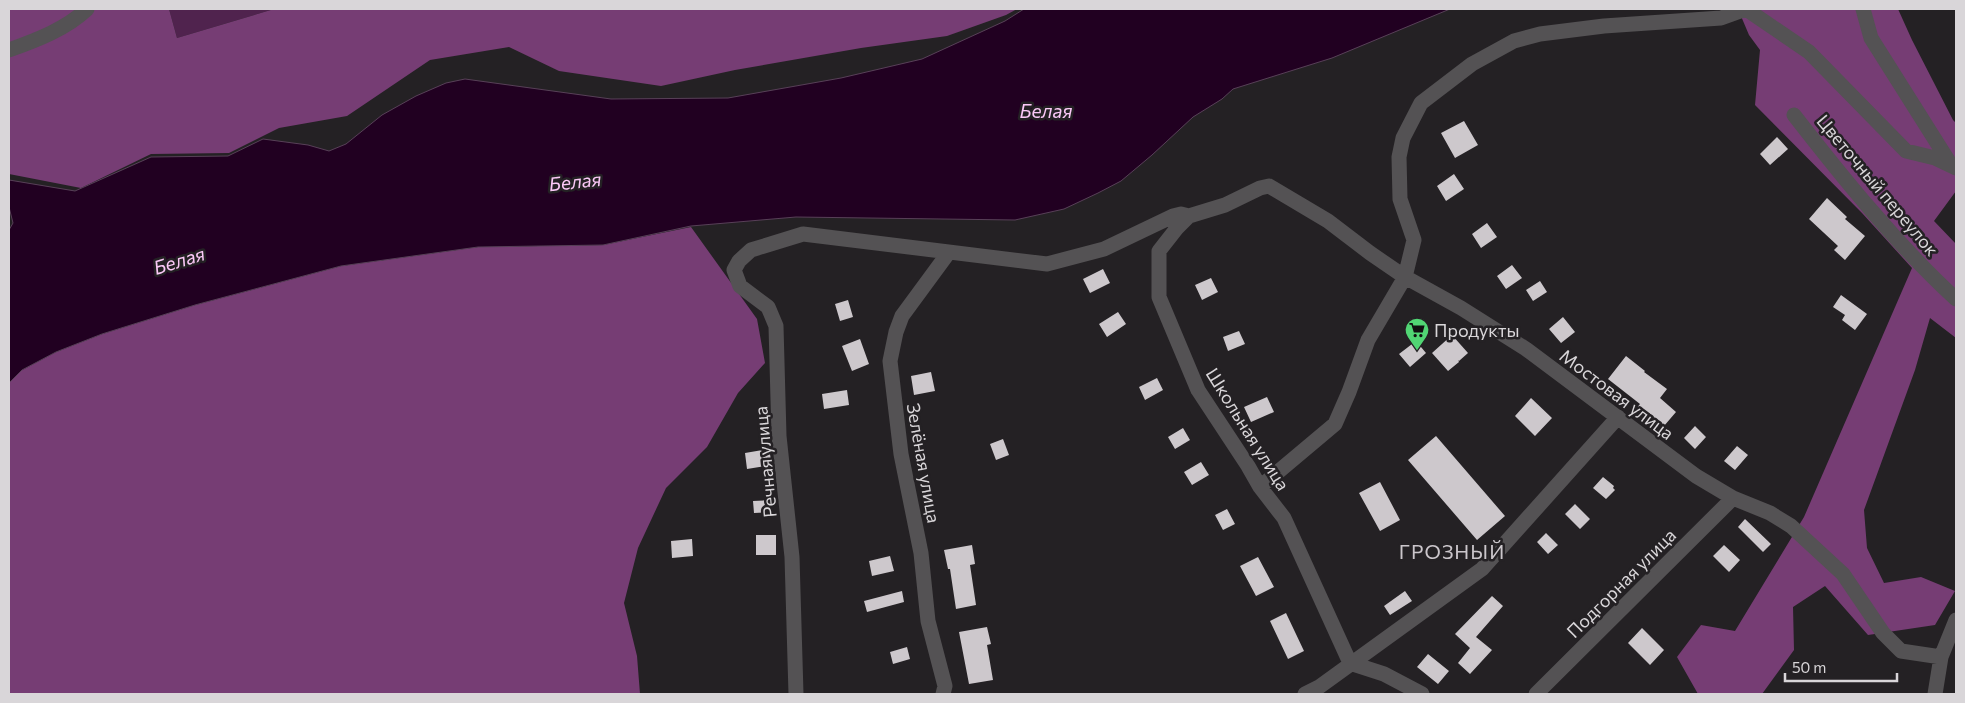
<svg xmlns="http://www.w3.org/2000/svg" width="1965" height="703" font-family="Commissioner,sans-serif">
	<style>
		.green { fill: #50234e }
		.forest { fill: #763d74 }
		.water { fill: #210021; stroke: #584058 }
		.building { fill: #cdc8cc }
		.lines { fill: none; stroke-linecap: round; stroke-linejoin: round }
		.minor { stroke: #545254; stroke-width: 15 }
		.labels { text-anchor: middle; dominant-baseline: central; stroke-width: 5; stroke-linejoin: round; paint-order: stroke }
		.street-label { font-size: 18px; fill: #d9d6d9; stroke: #242124 }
		.poi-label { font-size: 18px; fill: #d9d6d9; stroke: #242124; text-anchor: start }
		.water-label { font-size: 19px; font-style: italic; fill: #fbc8f7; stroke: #242124 }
		.quarter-label { font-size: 20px; letter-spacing: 1px; fill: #cbc6cb; stroke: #242124 }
	</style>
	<rect width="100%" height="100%" fill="#242124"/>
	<!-- green -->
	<path class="green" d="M 169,9 L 274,9 L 177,38 Z"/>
	<!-- forest -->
	<path class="forest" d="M 9,9 L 169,9 L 177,38 L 274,9 L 1017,9 L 1006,15 L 947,36 L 861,48 L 735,70 L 661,86 L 559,71 L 509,47 L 430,60 L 347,116 L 279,128 L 229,153 L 151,154 L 81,188 L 9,174 Z
		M 1738,9 L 1898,9 L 1912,40 L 1953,120 L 1956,123 L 1956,191 L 1934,221 L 1956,244 L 1956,338 L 1930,318 L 1915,370 L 1864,510 L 1867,548 L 1884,583 L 1921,577 L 1955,591 L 1935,625 L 1868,635 L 1825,586 L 1793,607 L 1794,650 L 1762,694 L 1698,694 L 1677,657 L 1701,625 L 1735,631 L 1804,517 L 1912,268 L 1862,213 L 1755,105 L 1760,50 L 1749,35 Z
		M 691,227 L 757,319 L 765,363 L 738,393 L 707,447 L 666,488 L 638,548 L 624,603 L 637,656 L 640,694 L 9,694 L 9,383 L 22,370 L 56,352 L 102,334 L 195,305 L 341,266 L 478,247 L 603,245 Z"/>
	<!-- water -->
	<path class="water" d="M 1024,9 L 1450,9 L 1332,58 L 1233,89 L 1222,99 L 1193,117 L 1152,155 L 1121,181 L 1098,193 L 1064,209 L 1015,220 L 796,217 L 691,226 L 603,245 L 478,247 L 341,266 L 195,305 L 102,334 L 56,352 L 22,370 L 9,383 L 9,230 L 13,223 L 9,207 L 9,180 L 75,191 L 151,157 L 228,156 L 263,139 L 308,145 L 329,151 L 346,144 L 382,115 L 416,96 L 446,83 L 465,79 L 611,99 L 728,98 L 841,78 L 922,59 L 1005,21 Z"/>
	<!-- building -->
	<path class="building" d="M 1464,121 L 1478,145 L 1455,158 L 1441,133 Z
		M 1777,137 L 1788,149 L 1770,165 L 1760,154 Z
		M 1454,174 L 1464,189 L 1446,201 L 1437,186 Z
		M 1827,198 L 1847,217 L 1845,219 L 1865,236 L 1845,260 L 1834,250 L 1838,246 L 1809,219 Z
		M 1487,223 L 1497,237 L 1481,248 L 1472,234 Z
		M 1512,265 L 1522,278 L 1506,289 L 1497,276 Z
		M 1103,269 L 1110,283 L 1090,293 L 1083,279 Z
		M 1211,278 L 1218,292 L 1202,300 L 1195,285 Z
		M 1540,281 L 1547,292 L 1533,301 L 1526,290 Z
		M 1841,295 L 1867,314 L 1855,330 L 1842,320 L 1845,315 L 1833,307 Z
		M 848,300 L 853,317 L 840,321 L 835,304 Z
		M 1118,312 L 1126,324 L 1107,337 L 1099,324 Z
		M 1563,317 L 1575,332 L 1561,343 L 1549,329 Z
		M 1239,331 L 1245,344 L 1228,351 L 1223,337 Z
		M 1452,335 L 1468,353 L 1459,361 L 1458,360 L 1459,362 L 1448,371 L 1432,353 Z
		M 860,339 L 869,364 L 852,371 L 842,346 Z
		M 1416,341 L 1426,353 L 1410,367 L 1399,354 Z
		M 1626,356 L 1645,371 L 1644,372 L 1667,389 L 1660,398 L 1676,412 L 1664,426 L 1649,413 L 1646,417 L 1636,409 L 1640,404 L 1608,379 Z
		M 931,372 L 935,391 L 914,395 L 911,376 Z
		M 1157,378 L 1163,390 L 1145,400 L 1139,387 Z
		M 847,390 L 849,405 L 824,409 L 822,394 Z
		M 1267,397 L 1274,412 L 1251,422 L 1244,407 Z
		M 1531,398 L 1552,418 L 1535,436 L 1515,416 Z
		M 1695,426 L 1706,437 L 1695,449 L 1684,438 Z
		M 1183,428 L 1190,440 L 1175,449 L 1168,437 Z
		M 1436,436 L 1505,516 L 1477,540 L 1408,460 Z
		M 1003,439 L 1009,455 L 996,460 L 990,444 Z
		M 1737,446 L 1748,455 L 1735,470 L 1724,461 Z
		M 769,449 L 772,465 L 747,469 L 745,453 Z
		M 1201,462 L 1209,475 L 1192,485 L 1184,472 Z
		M 1603,477 L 1614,486 L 1613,488 L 1615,490 L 1606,499 L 1593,488 Z
		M 1380,482 L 1400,520 L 1380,531 L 1359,493 Z
		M 771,500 L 772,512 L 754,513 L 753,501 Z
		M 1575,504 L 1590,519 L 1580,529 L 1565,514 Z
		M 1227,509 L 1235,524 L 1223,530 L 1215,515 Z
		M 1745,519 L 1771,544 L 1763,552 L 1738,527 Z
		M 1546,533 L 1558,545 L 1548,554 L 1537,542 Z
		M 756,535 L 776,535 L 776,555 L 756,555 Z
		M 692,539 L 693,556 L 672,558 L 671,541 Z
		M 972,545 L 975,564 L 970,565 L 976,605 L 956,609 L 950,569 L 948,569 L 944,550 Z
		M 1724,545 L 1740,560 L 1729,572 L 1713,556 Z
		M 890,556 L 894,571 L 872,576 L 869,561 Z
		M 1258,557 L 1274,587 L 1256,596 L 1240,566 Z
		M 902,591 L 904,602 L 867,612 L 864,601 Z
		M 1405,591 L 1412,601 L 1390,615 L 1384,606 Z
		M 1492,596 L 1503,606 L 1476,637 L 1492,650 L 1470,674 L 1458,663 L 1470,648 L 1455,634 Z
		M 1286,613 L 1304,651 L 1288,659 L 1270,621 Z
		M 987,627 L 991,644 L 987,645 L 993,680 L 969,684 L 959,632 Z
		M 1642,628 L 1664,650 L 1650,665 L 1628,643 Z
		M 907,647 L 910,659 L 893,664 L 890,652 Z
		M 1428,654 L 1449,671 L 1438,684 L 1417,667 Z"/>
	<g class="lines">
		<!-- minor -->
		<path class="minor" d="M 1863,9 L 1871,38 L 1951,165
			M 9,50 C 37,40 66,29 87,9
			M 1794,115 C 1843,178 1898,246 1956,299
			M 1260,487 L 1335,424 L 1349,392 L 1368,340 L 1405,277 L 1414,240 L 1400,199 L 1399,157 L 1403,138 L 1421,103 L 1472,64 L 1514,41 L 1540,34 L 1604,26 L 1721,18 L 1746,9 L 1809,52 L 1906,151 L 1935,158 L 1956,168
			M 796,694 L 792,557 L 779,436 L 776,326 L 768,307 L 740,286 L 734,270 L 739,261 L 751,250 L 803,234 L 1047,264 L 1104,249 L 1173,216 L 1181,214 L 1189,216
			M 943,694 L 945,686 L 928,621 L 921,553 L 901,454 L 890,361 L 896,332 L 902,316 L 949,252
			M 1305,694 L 1319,687 L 1482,569 L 1618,417
			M 1422,694 L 1384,674 L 1350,663 L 1284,518 L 1260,487 L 1248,466 L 1198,390 L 1159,297 L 1159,251 L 1177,228 L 1189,216 L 1225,205 L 1260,188 L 1269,186 L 1328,221 L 1370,253 L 1405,277 L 1461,308 L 1526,349 L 1696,476 L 1733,498 L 1770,513 L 1791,526 L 1843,574 L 1883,633 L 1901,651 L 1941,657
			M 1536,694 L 1733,498
			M 1935,694 L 1941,657 L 1956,620"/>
	</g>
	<!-- icons -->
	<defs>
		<symbol id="supermarket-pin" viewBox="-11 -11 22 30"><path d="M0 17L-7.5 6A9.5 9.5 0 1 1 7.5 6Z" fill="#51d674" stroke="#242124"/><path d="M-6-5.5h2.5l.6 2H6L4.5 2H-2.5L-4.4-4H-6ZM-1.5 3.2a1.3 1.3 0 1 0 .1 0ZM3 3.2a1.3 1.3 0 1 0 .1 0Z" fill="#111"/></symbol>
	</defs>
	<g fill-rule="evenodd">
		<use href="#supermarket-pin" x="1403" y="316" width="28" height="38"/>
	</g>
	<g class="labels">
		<!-- street labels -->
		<g class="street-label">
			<text transform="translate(1878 185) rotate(50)">Цветочный переулок</text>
			<text transform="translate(1617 394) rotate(37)">Мостовая улица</text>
			<text transform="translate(1248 429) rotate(58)">Школьная улица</text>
			<text transform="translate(765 462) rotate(-95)">Речная улица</text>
			<text transform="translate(924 463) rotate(80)">Зелёная улица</text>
			<text transform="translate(1621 583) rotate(-45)">Подгорная улица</text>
		</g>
		<!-- poi labels -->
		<g class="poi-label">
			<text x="1434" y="330">Продукты</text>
		</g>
		<!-- water labels -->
		<g class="water-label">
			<text x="1046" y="110">Белая</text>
			<text transform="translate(575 181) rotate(-6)">Белая</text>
			<text transform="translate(179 260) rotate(-17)">Белая</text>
		</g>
		<!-- quarter labels -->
		<g class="quarter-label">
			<text x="1452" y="551">ГРОЗНЫЙ</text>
		</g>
	</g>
	<!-- border -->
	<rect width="1965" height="703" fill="none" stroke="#d9d6d9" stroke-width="20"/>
	<!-- scale -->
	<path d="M1785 673v8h112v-8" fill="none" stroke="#d9d6d9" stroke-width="2.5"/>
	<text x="1792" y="673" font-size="15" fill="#d9d6d9" stroke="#242124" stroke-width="4" paint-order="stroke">50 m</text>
</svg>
